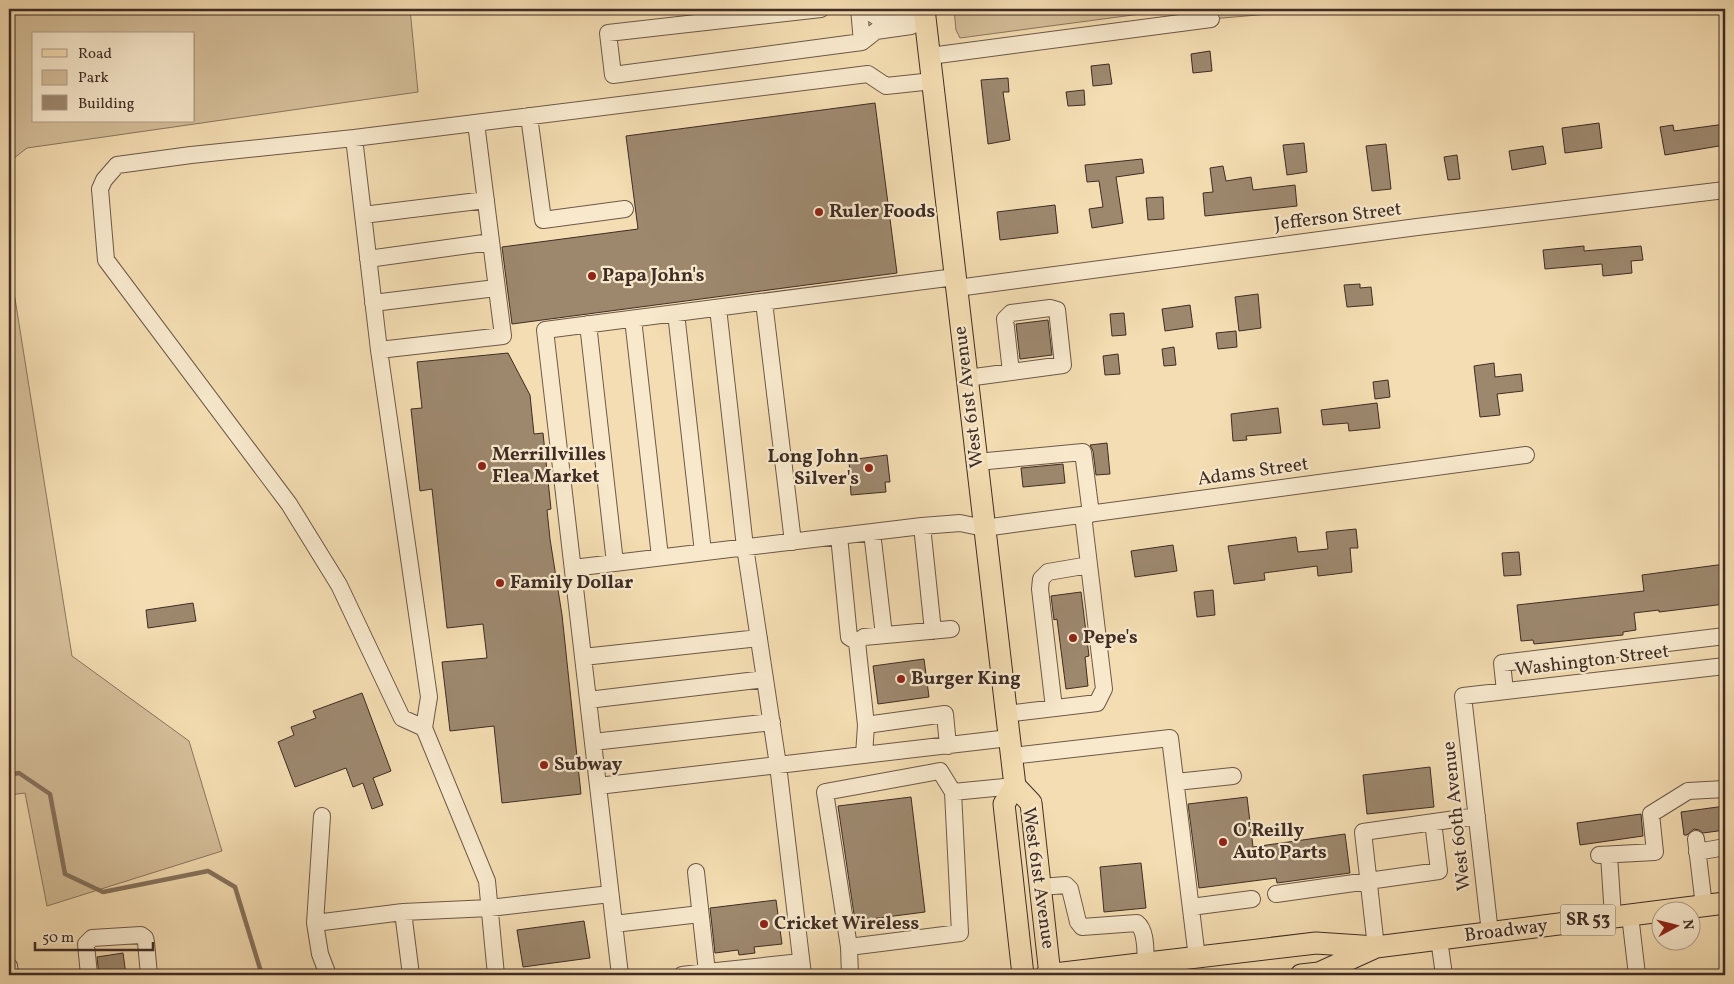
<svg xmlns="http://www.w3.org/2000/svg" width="1734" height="984" font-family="Vollkorn,serif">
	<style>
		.green { fill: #d5bf9a; stroke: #8a7660; fill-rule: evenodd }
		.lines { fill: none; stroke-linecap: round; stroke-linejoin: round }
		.stream { stroke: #86725d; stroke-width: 4.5 }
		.building { fill: #9d886e; stroke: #3f2c25 }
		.minor-casing { stroke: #6c5848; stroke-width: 18 }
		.major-casing { stroke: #3f2c25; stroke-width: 23 }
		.minor { stroke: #f8e9cd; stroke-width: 16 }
		.major { stroke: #f4ddb2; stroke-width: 21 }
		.poi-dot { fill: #8f2418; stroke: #f8e9cd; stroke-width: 2 }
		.labels { text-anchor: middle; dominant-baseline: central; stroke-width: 4.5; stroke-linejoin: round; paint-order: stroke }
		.shield { fill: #f8e9cd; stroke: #766557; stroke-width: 1 }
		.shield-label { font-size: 18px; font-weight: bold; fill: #3f2c25 }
		.poi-label { font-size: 19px; font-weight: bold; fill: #3f2c25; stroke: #f8e9cd; text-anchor: start }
		.street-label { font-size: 19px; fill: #3f2c25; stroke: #f8e9cd }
	</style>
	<rect width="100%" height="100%" fill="#f4ddb2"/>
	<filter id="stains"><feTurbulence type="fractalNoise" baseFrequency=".004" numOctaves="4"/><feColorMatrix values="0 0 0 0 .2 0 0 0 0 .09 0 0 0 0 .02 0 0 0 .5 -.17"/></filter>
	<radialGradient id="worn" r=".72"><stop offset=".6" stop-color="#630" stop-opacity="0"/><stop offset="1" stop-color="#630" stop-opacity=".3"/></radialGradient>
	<!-- green -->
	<path class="green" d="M 9,9 L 410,9 L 418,92 L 27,148 L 9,162 ZM 34,34 L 194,34 L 194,121 L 34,121 Z
		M 954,9 L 1178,9 L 960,38 L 956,30 Z
		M 1207,9 L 1327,9 L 1211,19 Z
		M 9,261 L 72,656 L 189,741 L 222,851 L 47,906 L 25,793 L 9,795 Z"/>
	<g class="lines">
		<!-- stream -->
		<path class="stream" d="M 9,775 L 19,773 L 50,794 L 65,874 L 103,892 L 208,871 L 235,887 L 262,975"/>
	</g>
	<!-- building -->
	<path class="building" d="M 1210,51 L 1212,71 L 1193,73 L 1191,54 Z
		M 1109,64 L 1112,84 L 1093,86 L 1091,66 Z
		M 1008,78 L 1009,92 L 1003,92 L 1010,140 L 988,144 L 981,80 Z
		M 1084,90 L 1085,105 L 1068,106 L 1066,92 Z
		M 875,103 L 897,273 L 512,324 L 502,247 L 638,229 L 626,136 Z
		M 1599,123 L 1602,148 L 1565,153 L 1562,128 Z
		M 1725,124 L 1725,145 L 1665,155 L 1660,127 L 1673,125 L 1674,131 Z
		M 1304,143 L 1307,172 L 1287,175 L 1283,145 Z
		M 1386,144 L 1391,189 L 1372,191 L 1366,146 Z
		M 1543,146 L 1546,164 L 1512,170 L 1509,151 Z
		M 1457,155 L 1460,179 L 1448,180 L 1444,157 Z
		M 1142,159 L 1144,173 L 1116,177 L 1123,223 L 1092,228 L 1089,209 L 1103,207 L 1099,181 L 1087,182 L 1085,165 Z
		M 1223,166 L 1226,181 L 1251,177 L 1253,190 L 1295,185 L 1297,206 L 1205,216 L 1203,193 L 1213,192 L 1210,168 Z
		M 1163,197 L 1164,219 L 1148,220 L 1146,198 Z
		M 1055,205 L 1058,233 L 1000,240 L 997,212 Z
		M 1584,246 L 1584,251 L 1641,246 L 1643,260 L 1631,261 L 1632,273 L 1603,276 L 1602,264 L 1545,269 L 1543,250 Z
		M 1360,284 L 1360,288 L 1371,287 L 1373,305 L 1347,307 L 1344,285 Z
		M 1258,294 L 1261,328 L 1239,331 L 1235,297 Z
		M 1190,305 L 1193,327 L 1165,331 L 1162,309 Z
		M 1124,313 L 1126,335 L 1112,336 L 1110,314 Z
		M 1048,320 L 1052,355 L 1020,359 L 1016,324 Z
		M 1236,331 L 1237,347 L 1218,349 L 1216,333 Z
		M 1174,347 L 1176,365 L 1164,366 L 1162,349 Z
		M 508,353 L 530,395 L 534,434 L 543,433 L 551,509 L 547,510 L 550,539 L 562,615 L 581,794 L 502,803 L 494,726 L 450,731 L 442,662 L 487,658 L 483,624 L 447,628 L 432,489 L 420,491 L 411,409 L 422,408 L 417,362 Z
		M 1118,354 L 1120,374 L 1105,375 L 1103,356 Z
		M 1494,363 L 1495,377 L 1521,374 L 1523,391 L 1497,394 L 1500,415 L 1480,417 L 1474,366 Z
		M 1388,380 L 1390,397 L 1375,399 L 1373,382 Z
		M 1377,403 L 1380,428 L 1349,431 L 1348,423 L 1323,425 L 1321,410 Z
		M 1278,408 L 1281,433 L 1246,436 L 1247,440 L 1233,441 L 1231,414 Z
		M 1107,443 L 1110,474 L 1096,475 L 1093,451 L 1090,445 Z
		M 887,455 L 890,482 L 885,482 L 886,492 L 851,495 L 849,460 Z
		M 1063,464 L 1065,483 L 1023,487 L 1021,468 Z
		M 1356,529 L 1358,548 L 1350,548 L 1352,572 L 1318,576 L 1317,566 L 1264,573 L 1265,580 L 1234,584 L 1228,546 L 1296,537 L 1298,552 L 1328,549 L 1326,532 Z
		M 1173,545 L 1177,571 L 1135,577 L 1131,551 Z
		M 1519,552 L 1521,575 L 1504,576 L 1502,553 Z
		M 1725,564 L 1725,604 L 1659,612 L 1659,610 L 1634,613 L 1636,630 L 1623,632 L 1623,635 L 1534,644 L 1533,640 L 1521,641 L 1517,605 L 1644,591 L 1642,575 Z
		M 1213,590 L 1215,615 L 1197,617 L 1194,592 Z
		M 1081,592 L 1089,656 L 1085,657 L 1088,686 L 1066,689 L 1057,619 L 1054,620 L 1051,596 Z
		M 193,603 L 196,621 L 148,628 L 146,610 Z
		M 924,659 L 929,697 L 878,704 L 873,666 Z
		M 362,693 L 391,771 L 373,778 L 383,805 L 372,809 L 363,783 L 353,787 L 346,768 L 295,787 L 278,742 L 294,735 L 291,727 L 316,718 L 313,711 Z
		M 1430,767 L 1434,807 L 1367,814 L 1363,775 Z
		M 911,797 L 925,912 L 855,921 L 838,806 Z
		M 1247,797 L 1253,847 L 1345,834 L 1350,873 L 1277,883 L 1276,878 L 1199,888 L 1188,804 Z
		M 1725,806 L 1725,830 L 1703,833 L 1699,830 L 1694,829 L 1687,835 L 1684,835 L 1681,812 Z
		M 1641,814 L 1643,836 L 1580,845 L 1577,823 Z
		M 1141,863 L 1146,908 L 1104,912 L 1100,867 Z
		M 776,900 L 782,944 L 754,947 L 755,953 L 739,955 L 738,950 L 715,953 L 710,908 Z
		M 584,921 L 590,958 L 523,967 L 517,930 Z
		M 123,953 L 126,975 L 99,975 L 97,957 Z"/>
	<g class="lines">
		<defs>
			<path id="minor" d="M 821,9 L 608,33 L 613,75 L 862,42 L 876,31 L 911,26 L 925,18
				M 859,9 L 862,42
				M 865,9 L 877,17 L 908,13 L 925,18
				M 930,56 L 1211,19
				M 529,116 L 543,220 L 625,209
				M 354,138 L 379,350
				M 363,215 L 486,200
				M 368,259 L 491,242
				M 957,288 L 1417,227 L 1725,190
				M 764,302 L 793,542
				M 373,303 L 496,288
				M 718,308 L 745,547 L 778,765 L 803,975
				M 676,313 L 703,552
				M 633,319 L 660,557
				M 588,324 L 615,563
				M 967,378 L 1063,365 L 1057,310 L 1050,308 L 1011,313 L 1005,319 L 1011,372
				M 977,462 L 1083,452 L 1091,514
				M 922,526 L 933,631
				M 872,532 L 884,635
				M 839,536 L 849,637 L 857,642
				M 573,568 L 922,526 L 960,523 L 984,528 L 1526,455
				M 583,657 L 759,638
				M 1505,691 L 1502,663 L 1725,636
				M 588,700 L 765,679
				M 1054,708 L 1040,589 L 1041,579 L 1048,572 L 1089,565
				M 1006,714 L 1097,703 L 1104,689 L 1083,515
				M 424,728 L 429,697 L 379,350 L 503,336 L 476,123
				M 593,742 L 772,722
				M 948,746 L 945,714 L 866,725 L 857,642 L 864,637 L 951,629
				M 864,755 L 866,725
				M 1011,756 L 1170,738 L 1197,958
				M 1176,782 L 1233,776
				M 598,786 L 1009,738
				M 1696,839 L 1704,906
				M 1697,852 L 1725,847
				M 1599,855 L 1655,852 L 1651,814 L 1688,791 L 1725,789
				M 1609,855 L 1613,917
				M 696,872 L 707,972 L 801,962
				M 1041,887 L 1066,885 L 1070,889 L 1078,922 L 1082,927 L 1137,923 C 1147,931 1145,952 1146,964
				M 1276,894 L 1439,871 L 1433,822
				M 1191,907 L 1252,899
				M 1630,915 L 1637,975
				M 315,923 L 322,816
				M 614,924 L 700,914
				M 1490,933 L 1463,696 L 1725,666
				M 1439,939 L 1444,975
				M 849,947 L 825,792 L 940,771 L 953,792
				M 1376,947 L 1363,832 L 1477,816
				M 9,966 L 10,975
				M 89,975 L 86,944 L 92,938 L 141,935 L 145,938 L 146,942 L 149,975
				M 328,975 L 320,954 L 315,923 L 403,912
				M 411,975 L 403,912 L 490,908 L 610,894
				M 496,975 L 487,881 L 424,728 L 402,718 L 339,585 L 289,504 L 106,260 L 100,189 L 104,180 L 117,165 L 191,155 L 354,138 L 868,74 L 886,86 L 933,81
				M 620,975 L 545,330 L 955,277
				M 682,975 L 707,972
				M 850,975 L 849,947 L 960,933 L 953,792 L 1015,786"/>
			<path id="major" d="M 924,9 L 1015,786 L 1031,803 L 1050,975
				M 1015,786 L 1004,804 L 1023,975
				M 1046,975 L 1316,943 L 1376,947 L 1725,903
				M 1301,975 L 1319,973 L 1374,948"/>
		</defs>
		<!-- minor casing -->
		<use href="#minor" class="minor-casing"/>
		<!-- major casing -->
		<use href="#major" class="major-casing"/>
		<!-- minor -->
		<use href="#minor" class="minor"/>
		<!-- major -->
		<use href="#major" class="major"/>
	</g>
	<!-- markers -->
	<g class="poi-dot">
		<circle cx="819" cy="212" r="5"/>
		<circle cx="592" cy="276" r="5"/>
		<circle cx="482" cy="466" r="5"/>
		<circle cx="869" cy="468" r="5"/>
		<circle cx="500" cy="583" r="5"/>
		<circle cx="1073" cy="638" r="5"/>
		<circle cx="901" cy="679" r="5"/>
		<circle cx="544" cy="765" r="5"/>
		<circle cx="1223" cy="842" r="5"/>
		<circle cx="764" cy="924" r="5"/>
	</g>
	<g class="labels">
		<!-- shield labels -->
		<rect class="shield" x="1560.5" y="904.5" width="55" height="31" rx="4"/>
		<g class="shield-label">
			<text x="1588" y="920">SR 53</text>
		</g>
		<!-- poi labels -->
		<g class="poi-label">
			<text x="829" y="212">Ruler Foods</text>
			<text x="602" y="276">Papa John's</text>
			<text x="492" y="455">Merrillvilles<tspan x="492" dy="22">Flea Market</tspan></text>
			<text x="859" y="457" text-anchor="end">Long John<tspan x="859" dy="22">Silver's</tspan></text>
			<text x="510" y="583">Family Dollar</text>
			<text x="1083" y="638">Pepe's</text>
			<text x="911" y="679">Burger King</text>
			<text x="554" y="765">Subway</text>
			<text x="1233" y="831">O'Reilly<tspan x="1233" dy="22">Auto Parts</tspan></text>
			<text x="774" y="924">Cricket Wireless</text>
		</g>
		<!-- street labels -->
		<g class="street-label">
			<text transform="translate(1338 217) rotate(-7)">Jefferson Street</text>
			<text transform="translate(969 397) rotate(-97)">West 61st Avenue</text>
			<text transform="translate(1253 472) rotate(-8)">Adams Street</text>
			<text transform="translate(1592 661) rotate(-7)">Washington Street</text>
			<text transform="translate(1457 816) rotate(-96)">West 60th Avenue</text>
			<text transform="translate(1038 878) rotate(82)">West 61st Avenue</text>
			<text transform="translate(1506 931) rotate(-7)">Broadway</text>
		</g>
	</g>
	<!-- margin -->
	<rect width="1734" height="984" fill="none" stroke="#f4ddb2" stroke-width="30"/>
	<rect x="10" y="10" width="1714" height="964" fill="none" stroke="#3f2c25" stroke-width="2.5"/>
	<rect x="15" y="15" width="1704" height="954" fill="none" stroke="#3f2c25"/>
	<!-- legend -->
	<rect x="32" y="32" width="162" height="90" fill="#f8e9cd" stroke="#ae9d8a"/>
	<rect x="42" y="49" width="25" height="8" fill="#f4ddb2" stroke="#ae9d8a"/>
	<text x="78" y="58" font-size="15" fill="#3f2c25">Road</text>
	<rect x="42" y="70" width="25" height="15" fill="#d5bf9a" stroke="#ae9d8a"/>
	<text x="78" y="82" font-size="15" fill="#3f2c25">Park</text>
	<rect x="42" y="95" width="25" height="15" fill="#9d886e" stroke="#ae9d8a"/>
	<text x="78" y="108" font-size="15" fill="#3f2c25">Building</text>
	<!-- north arrow -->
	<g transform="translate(1676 926) rotate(83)"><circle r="24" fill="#f8e9cd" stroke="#ae9d8a"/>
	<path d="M0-4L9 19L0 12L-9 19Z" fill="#8f2418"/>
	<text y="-8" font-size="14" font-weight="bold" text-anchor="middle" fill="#3f2c25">N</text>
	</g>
	<!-- scale -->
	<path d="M35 942v8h118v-8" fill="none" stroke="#3f2c25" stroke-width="2.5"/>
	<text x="42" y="942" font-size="15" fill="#3f2c25" stroke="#f8e9cd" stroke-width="4" paint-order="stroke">50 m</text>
	<rect width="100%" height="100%" filter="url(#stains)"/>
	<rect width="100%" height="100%" fill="url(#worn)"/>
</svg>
